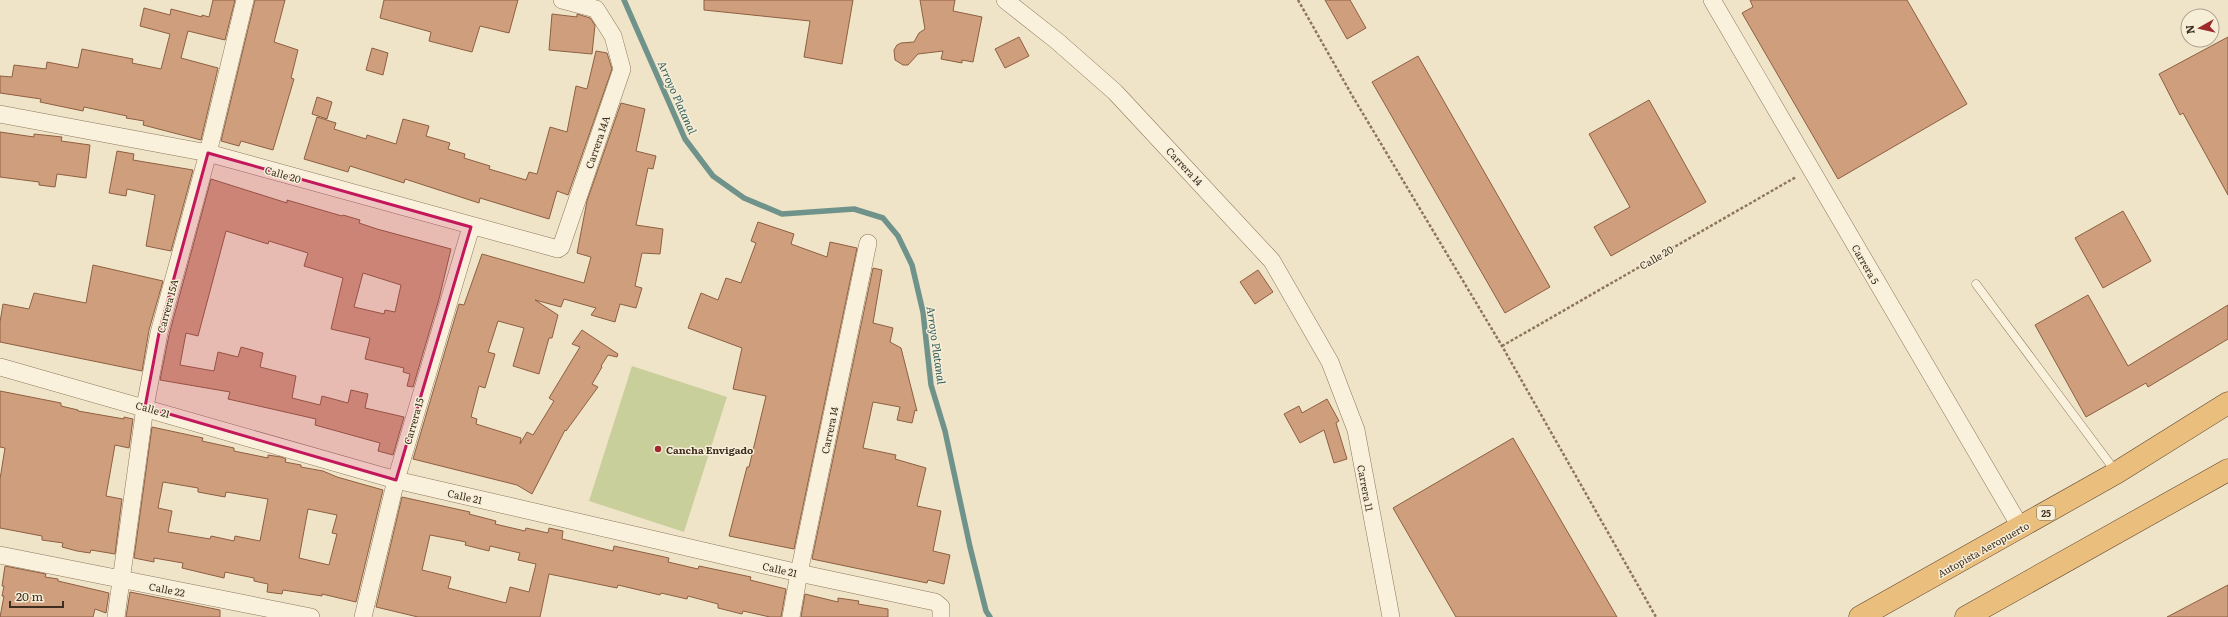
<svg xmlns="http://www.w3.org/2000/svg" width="2228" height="617" font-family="Literata,serif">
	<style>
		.green { fill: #c9cf9b }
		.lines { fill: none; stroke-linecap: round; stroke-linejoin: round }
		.stream { stroke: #6f938a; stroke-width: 5.5 }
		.building { fill: #cf9f7d; stroke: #8d5f41; fill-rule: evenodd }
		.service-casing { stroke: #8d765c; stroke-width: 9 }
		.minor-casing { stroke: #8d765c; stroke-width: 18 }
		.trunk-casing { stroke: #5b4430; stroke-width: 23 }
		.path { stroke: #8d765c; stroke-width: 2.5; stroke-dasharray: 3 2; stroke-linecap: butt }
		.service { stroke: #faf1dc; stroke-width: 8 }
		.minor { stroke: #faf1dc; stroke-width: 17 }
		.trunk { stroke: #eabe7c; stroke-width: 22 }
		.marked { fill: #c2185b; fill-opacity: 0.2; stroke: #c2185b; stroke-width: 3; stroke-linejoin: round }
		.poi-dot { fill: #9e2a2b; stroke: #f7eed8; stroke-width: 1.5 }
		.labels { text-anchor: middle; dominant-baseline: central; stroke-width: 3; stroke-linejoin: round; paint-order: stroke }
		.shield { fill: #f7eed8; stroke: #756857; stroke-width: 1 }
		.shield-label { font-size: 9px; font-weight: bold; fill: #3d2e20 }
		.street-label { font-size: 10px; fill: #3d2e20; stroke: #f7eed8 }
		.poi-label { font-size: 10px; font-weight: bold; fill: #3d2e20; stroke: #f7eed8; text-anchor: start }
		.water-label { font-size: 11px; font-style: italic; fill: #2f5d5a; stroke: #f7eed8 }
	</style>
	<rect width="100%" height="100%" fill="#f0e4c8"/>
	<!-- green -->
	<path class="green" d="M 632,366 L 727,397 L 684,532 L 589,501 Z"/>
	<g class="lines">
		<!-- stream -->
		<path class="stream" d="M 624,0 L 685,139 L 713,176 L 744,198 L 782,214 L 854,209 L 883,218 L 898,236 L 912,265 L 923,312 L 931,385 L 945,431 L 970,547 L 986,611 L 990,617"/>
	</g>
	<!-- building -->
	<path class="building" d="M 213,0 L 235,0 L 225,40 L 188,31 L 181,58 L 218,68 L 201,140 L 143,125 L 144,121 L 126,118 L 127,116 L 84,107 L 83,111 L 40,102 L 41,99 L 0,93 L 0,76 L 12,77 L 14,65 L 46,69 L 47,62 L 78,68 L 82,49 L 133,59 L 132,63 L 161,69 L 170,34 L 140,26 L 144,8 L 170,15 L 171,9 L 202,17 L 202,15 L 209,17 Z
		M 255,0 L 285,0 L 274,42 L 298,50 L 291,78 L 294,79 L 273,150 L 241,141 L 239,146 L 221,141 Z
		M 384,0 L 518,0 L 509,33 L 480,26 L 472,52 L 429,41 L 431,32 L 380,18 Z
		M 704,0 L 853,0 L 842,64 L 804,57 L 810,21 L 704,10 Z
		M 920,0 L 955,0 L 953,11 L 982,17 L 973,62 L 962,60 L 962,63 L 941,59 L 943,51 L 918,54 L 908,65 L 903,65 L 895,60 L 894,50 L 897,45 L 901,43 L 914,42 L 919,33 L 925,29 Z
		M 1325,0 L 1350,0 L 1366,28 L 1347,39 Z
		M 1750,0 L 1907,0 L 1967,104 L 1838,179 L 1742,13 L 1753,7 Z
		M 552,14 L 577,17 L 577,14 L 590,18 L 595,25 L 592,54 L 549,50 Z
		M 1019,37 L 1029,56 L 1005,68 L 995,49 Z
		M 2228,37 L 2228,195 L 2183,113 L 2180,115 L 2159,74 Z
		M 372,48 L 388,53 L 383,75 L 366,70 Z
		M 596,51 L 607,53 L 612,69 L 568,195 L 557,191 L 549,219 L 480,198 L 479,203 L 405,179 L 404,183 L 350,166 L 348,172 L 304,159 L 317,117 L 336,123 L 334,129 L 366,139 L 367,135 L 396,144 L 403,119 L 429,126 L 426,136 L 450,143 L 448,149 L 465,154 L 464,158 L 490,166 L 489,169 L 526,180 L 529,172 L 537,174 L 550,127 L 567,132 L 576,86 L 587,89 Z
		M 1418,56 L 1550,287 L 1505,313 L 1372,82 Z
		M 317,97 L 332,102 L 327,119 L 312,114 Z
		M 1649,100 L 1706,202 L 1611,256 L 1594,227 L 1630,207 L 1589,134 Z
		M 621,103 L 645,109 L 636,151 L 656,156 L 653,169 L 648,168 L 636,225 L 663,229 L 660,254 L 642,253 L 635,286 L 642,288 L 636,308 L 620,304 L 615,322 L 591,315 L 596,308 L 564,299 L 561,307 L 535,300 L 558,315 L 552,338 L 549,338 L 539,374 L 513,366 L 524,328 L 498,321 L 488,352 L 495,354 L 485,388 L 479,386 L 471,417 L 477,419 L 476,424 L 521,438 L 520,444 L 527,432 L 533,435 L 554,401 L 549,398 L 580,347 L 572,344 L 582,330 L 618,354 L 617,357 L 608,355 L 601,366 L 602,367 L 592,384 L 598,387 L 566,431 L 565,430 L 532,494 L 517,485 L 413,459 L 459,304 L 464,305 L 482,254 L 584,283 L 591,257 L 577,253 L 587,201 Z
		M 0,132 L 34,137 L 34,134 L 62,137 L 61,141 L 90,145 L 86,178 L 57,174 L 55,187 L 39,185 L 39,182 L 0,177 Z
		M 117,151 L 134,154 L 133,160 L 193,170 L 171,251 L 146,246 L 155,195 L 127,189 L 126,196 L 109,193 Z
		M 211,179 L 287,203 L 287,200 L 342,216 L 343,215 L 360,220 L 359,223 L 377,229 L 451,249 L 439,299 L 413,387 L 407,386 L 410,374 L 403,372 L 404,368 L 365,359 L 370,338 L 331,329 L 343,278 L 304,266 L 308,253 L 269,241 L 268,244 L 226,231 L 198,336 L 186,333 L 180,365 L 214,371 L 218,352 L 238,357 L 241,347 L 263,353 L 260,367 L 296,376 L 292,398 L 320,405 L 322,396 L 348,403 L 351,390 L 368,394 L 365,408 L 404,417 L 393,455 L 378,451 L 380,443 L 315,425 L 316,419 L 228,399 L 230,392 L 160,380 L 169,335 ZM 363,273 L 401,285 L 395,312 L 385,310 L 384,314 L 354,307 Z
		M 2123,211 L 2151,261 L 2103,288 L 2075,238 Z
		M 758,222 L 794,234 L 791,244 L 827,257 L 830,242 L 857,248 L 794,549 L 729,536 L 747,467 L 749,467 L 766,396 L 733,389 L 742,348 L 688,328 L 701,293 L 718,300 L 726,278 L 741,283 L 756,243 L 751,241 Z
		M 93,265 L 163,281 L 149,330 L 142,371 L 0,342 L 0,322 L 3,304 L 29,309 L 34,293 L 86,303 Z
		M 873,268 L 882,270 L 873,323 L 893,328 L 890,342 L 901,348 L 917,411 L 915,410 L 912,423 L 897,420 L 900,407 L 873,402 L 863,448 L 896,455 L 895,459 L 926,468 L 917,506 L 941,511 L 933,551 L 950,555 L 944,584 L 928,580 L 927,583 L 812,559 Z
		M 1258,270 L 1273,292 L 1255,304 L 1240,282 Z
		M 2088,295 L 2128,366 L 2228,305 L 2228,339 L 2148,387 L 2146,383 L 2086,417 L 2035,325 Z
		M 0,391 L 61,403 L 61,406 L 78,410 L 78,411 L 124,419 L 124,417 L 133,419 L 129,448 L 115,445 L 106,496 L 122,499 L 115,554 L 91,550 L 90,553 L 77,551 L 62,547 L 63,543 L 42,540 L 42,536 L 0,528 L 0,479 L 5,448 L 0,447 Z
		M 1327,399 L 1339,421 L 1336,423 L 1347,459 L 1334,463 L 1324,430 L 1300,443 L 1284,414 L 1299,406 L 1302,413 Z
		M 152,427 L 203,438 L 202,441 L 234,448 L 234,451 L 268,458 L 268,455 L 281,457 L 286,459 L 285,462 L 301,465 L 301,467 L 323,471 L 337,477 L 383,490 L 356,602 L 322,594 L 322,596 L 283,590 L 282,594 L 267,592 L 268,584 L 254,581 L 254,578 L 225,572 L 224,578 L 182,568 L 183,563 L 154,558 L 154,562 L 134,558 ZM 163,482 L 198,488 L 198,492 L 225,497 L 226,492 L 268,499 L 260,541 L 235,536 L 234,541 L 211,536 L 210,539 L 168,532 L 172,511 L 158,508 ZM 308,509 L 337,515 L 332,533 L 337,534 L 329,565 L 299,558 Z
		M 1513,438 L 1617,617 L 1456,617 L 1393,508 Z
		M 402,497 L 470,512 L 469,514 L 496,521 L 495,524 L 525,531 L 526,528 L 548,533 L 549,528 L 563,531 L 562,539 L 613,551 L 614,546 L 669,558 L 668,562 L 698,569 L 699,566 L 751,577 L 750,580 L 786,589 L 781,617 L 770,617 L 743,611 L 742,614 L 718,608 L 718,604 L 688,596 L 687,599 L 661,593 L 660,595 L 618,585 L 617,588 L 549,574 L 540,617 L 418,617 L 376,607 ZM 430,535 L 466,542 L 465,545 L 489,551 L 490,546 L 520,553 L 518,560 L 536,564 L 529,592 L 510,587 L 506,603 L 448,588 L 451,577 L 422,570 Z
		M 5,566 L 46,574 L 45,577 L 58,579 L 58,581 L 109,593 L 106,613 L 95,609 L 93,617 L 0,617 L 4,596 L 2,596 L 4,586 L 2,586 Z
		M 2228,585 L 2228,617 L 2167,617 Z
		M 130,592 L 220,610 L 220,617 L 126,617 Z
		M 805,594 L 838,602 L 838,598 L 859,601 L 858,604 L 888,609 L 888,617 L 801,617 Z"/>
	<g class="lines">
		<defs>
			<path id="service" d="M 1976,284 L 2116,472"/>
			<path id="minor" d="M 1005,0 L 1057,41 L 1115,92 L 1272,261 L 1330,362 L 1356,430 L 1391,617
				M 1712,0 L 2021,528
				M 0,114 L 208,153 L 558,249 L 561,247 L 622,69 L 613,36 L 596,9 L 562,0
				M 0,367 L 396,480 L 799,573 L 935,602 L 941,607 L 941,617
				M 0,555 L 311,617
				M 116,617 L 145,407 L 159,333 L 208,153 L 245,0
				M 363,617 L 396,480 L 471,227
				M 791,617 L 799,573 L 868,243"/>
			<path id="trunk" d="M 1860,617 L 2116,473 L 2228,403
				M 1966,617 L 2228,470"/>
		</defs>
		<!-- service casing -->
		<use href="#service" class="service-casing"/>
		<!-- minor casing -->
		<use href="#minor" class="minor-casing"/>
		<!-- trunk casing -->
		<use href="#trunk" class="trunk-casing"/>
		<!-- path -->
		<path class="path" d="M 1298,0 L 1353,97 L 1502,346 L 1656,617
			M 1502,346 L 1796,177"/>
		<!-- service -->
		<use href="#service" class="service"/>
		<!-- minor -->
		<use href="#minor" class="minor"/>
		<!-- trunk -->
		<use href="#trunk" class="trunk"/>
	</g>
	<!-- marked area -->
	<path class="marked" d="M 208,153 L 471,227 L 396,480 L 145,407 L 159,333 Z"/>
	<!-- markers -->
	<circle class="poi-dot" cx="658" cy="449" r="4"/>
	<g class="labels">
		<!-- shield labels -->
		<rect class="shield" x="2037" y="506" width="18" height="14" rx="3"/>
		<g class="shield-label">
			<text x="2046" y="513">25</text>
		</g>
		<!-- street labels -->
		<g class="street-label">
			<text transform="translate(597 142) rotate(-71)">Carrera 14A</text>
			<text transform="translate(1185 166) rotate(47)">Carrera 14</text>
			<text transform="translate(283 174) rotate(16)">Calle 20</text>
			<text transform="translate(1656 257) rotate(-30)">Calle 20</text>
			<text transform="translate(1866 264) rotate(60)">Carrera 5</text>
			<text transform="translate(167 306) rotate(-75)">Carrera 15A</text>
			<text transform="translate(153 409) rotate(16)">Calle 21</text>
			<text transform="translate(413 421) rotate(-74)">Carrera 15</text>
			<text transform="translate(829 430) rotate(-78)">Carrera 14</text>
			<text transform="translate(1366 488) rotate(79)">Carrera 11</text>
			<text transform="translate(465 496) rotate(13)">Calle 21</text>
			<text transform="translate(1983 549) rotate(-29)">Autopista Aeropuerto</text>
			<text transform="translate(780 569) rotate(13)">Calle 21</text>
			<text transform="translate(167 589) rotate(11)">Calle 22</text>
		</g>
		<!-- poi labels -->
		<g class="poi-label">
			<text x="666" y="449">Cancha Envigado</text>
		</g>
		<!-- water labels -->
		<g class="water-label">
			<text transform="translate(678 97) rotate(66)">Arroyo Platanal</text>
			<text transform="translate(937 345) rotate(82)">Arroyo Platanal</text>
		</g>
	</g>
	<!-- north arrow -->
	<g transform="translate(2200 28) rotate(262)"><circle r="19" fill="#f7eed8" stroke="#ada18e"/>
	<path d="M0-3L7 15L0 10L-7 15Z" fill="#9e2a2b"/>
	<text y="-6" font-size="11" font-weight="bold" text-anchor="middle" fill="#3d2e20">N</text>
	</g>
	<!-- scale -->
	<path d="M10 601v6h53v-6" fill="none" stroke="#3d2e20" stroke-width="2"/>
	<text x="16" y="601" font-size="12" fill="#3d2e20" stroke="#f7eed8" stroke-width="3" paint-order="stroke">20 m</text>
</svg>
